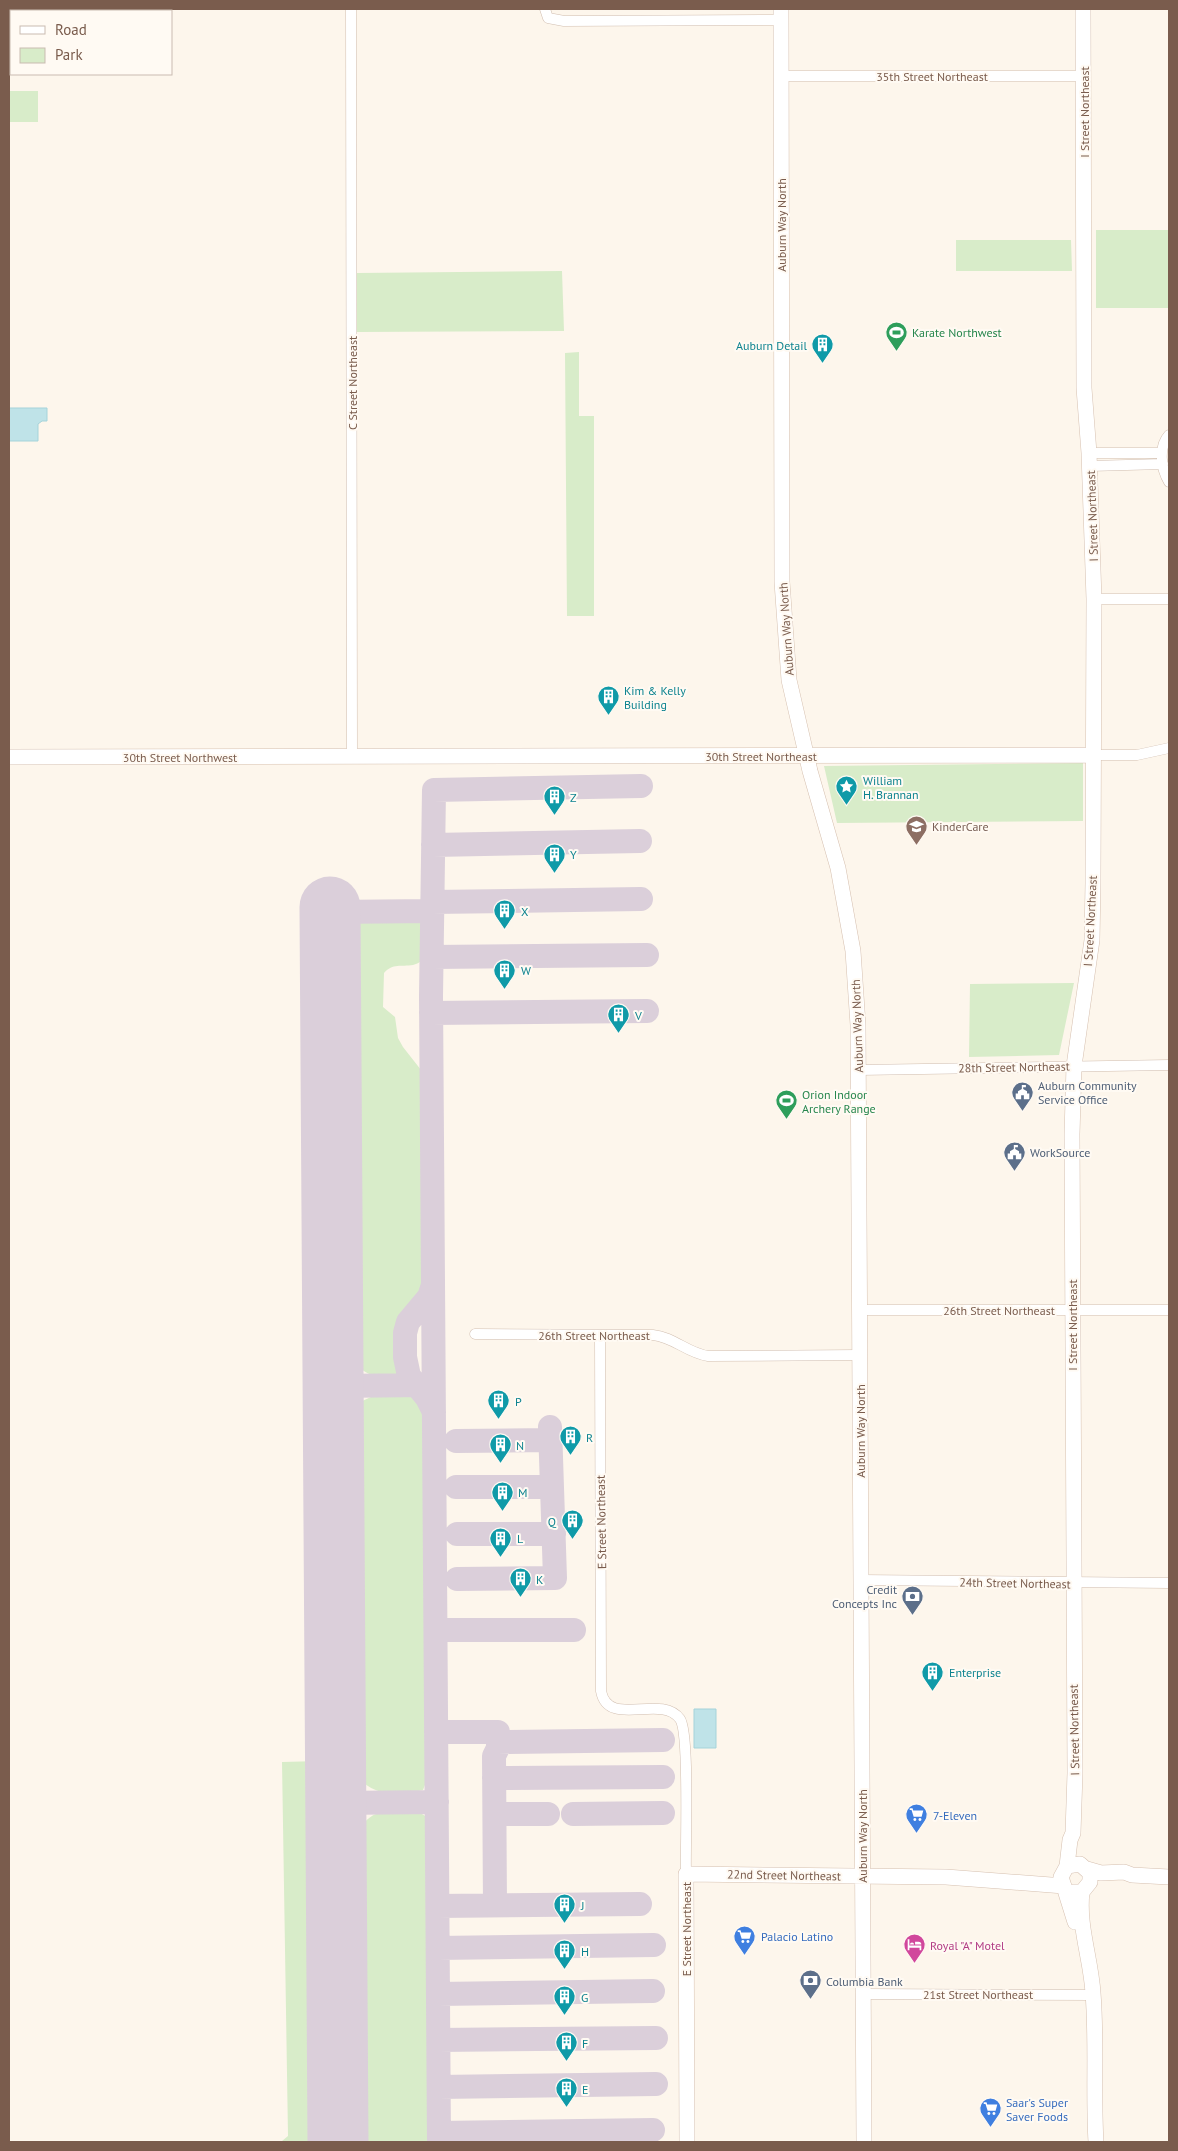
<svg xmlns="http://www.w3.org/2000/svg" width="1178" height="2151" font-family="'PT Sans',sans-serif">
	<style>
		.green { fill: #d8ecc9 }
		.water { fill: #bfe3e8; stroke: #a5d3da }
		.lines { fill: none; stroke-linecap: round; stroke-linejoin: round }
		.taxiway { stroke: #dbcfda; stroke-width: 24 }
		.runway { stroke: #dbcfda; stroke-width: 61 }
		.street-casing { stroke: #d1beb0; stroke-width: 11 }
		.secondary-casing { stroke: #d6c0b0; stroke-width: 16 }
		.street { stroke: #fff; stroke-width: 10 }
		.secondary { stroke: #fff; stroke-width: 15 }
		.labels { text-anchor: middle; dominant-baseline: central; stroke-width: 4; stroke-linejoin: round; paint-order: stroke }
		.street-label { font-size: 12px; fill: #7a5c4d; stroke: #fffaf3 }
		.leisure-label { font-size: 12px; fill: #27864d; stroke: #fffaf3; text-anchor: start }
		.culture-label { font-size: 12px; fill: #0d838f; stroke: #fffaf3; text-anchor: start }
		.education-label { font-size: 12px; fill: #785e54; stroke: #fffaf3; text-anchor: start }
		.service-label { font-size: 12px; fill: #4e5e75; stroke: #fffaf3; text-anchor: start }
		.shop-label { font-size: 12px; fill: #366cbe; stroke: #fffaf3; text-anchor: start }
		.hotel-label { font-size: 12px; fill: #b23c85; stroke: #fffaf3; text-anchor: start }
	</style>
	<rect width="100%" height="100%" fill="#fdf6ec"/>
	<!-- green -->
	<path class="green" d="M 9,91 L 38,91 L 38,122 L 9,122 Z
		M 1096,230 L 1169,230 L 1169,308 L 1096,308 Z
		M 956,240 L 1071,240 L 1072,271 L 956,271 Z
		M 562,271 L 564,331 L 357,332 L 357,273 Z
		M 579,352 L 579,416 L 594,416 L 594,616 L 567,616 L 565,353 Z
		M 1083,763 L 1083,821 L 837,823 L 824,766 Z
		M 377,915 L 400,916 L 427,921 C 430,936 433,960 413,965 C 401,967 393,963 384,973 L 383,1007 L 395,1017 L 398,1038 L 403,1047 L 425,1075 L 427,1282 C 424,1299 408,1305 402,1320 C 396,1336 402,1357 400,1374 C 391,1378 383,1378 373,1375 C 344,1367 351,1333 350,1308 L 348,919 Z
		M 1074,983 L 1059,1055 L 969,1057 L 970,984 Z
		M 388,1394 C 403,1395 416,1394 426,1408 L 431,1718 L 429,1774 L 423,1790 C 394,1796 371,1797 353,1771 L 352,1422 L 358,1403 L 373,1396 Z
		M 320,1761 L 323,1812 L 322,2142 L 241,2142 L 282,2141 L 288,2136 L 282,1762 Z
		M 415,1810 L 427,1817 L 432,2142 L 356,2142 L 354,1843 C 366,1808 382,1811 415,1810 Z"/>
	<!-- water -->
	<path class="water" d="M 9,408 L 47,408 L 47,421 L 42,421 L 38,424 L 38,441 L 9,441 Z
		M 694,1709 L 716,1709 L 716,1748 L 694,1748 Z"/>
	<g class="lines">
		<!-- taxiway -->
		<path class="taxiway" d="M 433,845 L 640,841
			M 432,902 L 641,899
			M 330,912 L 432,911
			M 432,957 L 647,955
			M 431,1013 L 647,1011
			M 433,1285 L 429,1297 L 408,1322 L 405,1333 L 405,1357 L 409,1376 L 427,1398 L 434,1412
			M 333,1386 L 427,1385
			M 456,1441 L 550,1440
			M 456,1487 L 551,1487
			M 457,1534 L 554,1534
			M 457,1579 L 555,1578 L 550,1427
			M 436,1630 L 574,1630
			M 436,1732 L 498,1732 L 498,1748 L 494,1756 L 495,1905
			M 498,1742 L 663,1740
			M 494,1778 L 663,1777
			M 336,1803 L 437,1802
			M 495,1814 L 548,1814
			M 573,1814 L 663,1813
			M 438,1906 L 640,1904
			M 438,1948 L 654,1945
			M 438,1994 L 653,1991
			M 439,2040 L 656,2038
			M 439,2087 L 656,2084
			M 439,2133 L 653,2130
			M 439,2142 L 431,996 L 434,790 L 641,786"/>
		<!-- runway -->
		<path class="runway" d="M 330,907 L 338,2142"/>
		<defs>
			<path id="street" d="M 351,9 L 352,757
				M 545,9 L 548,18 L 564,21 L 781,20
				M 780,76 L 1084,76
				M 1169,435 C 1158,447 1161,469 1169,482
				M 1089,453 L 1162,453
				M 1090,466 L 1163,464
				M 1094,599 L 1169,599
				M 1093,755 L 1137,755 L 1169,748
				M 859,1070 L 1169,1065
				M 859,1310 L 1169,1310
				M 475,1334 L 653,1335 C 674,1337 687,1353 708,1356 L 859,1355
				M 600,1336 L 601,1691 C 608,1729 661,1693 680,1719 C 690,1733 685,1850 686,1874
				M 860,1580 L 1169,1583
				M 863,1994 L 1094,1995"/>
			<path id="secondary" d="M 781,9 L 782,582 L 789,680 L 810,771 L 838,868 L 853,951 L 858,1025 L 864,2142
				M 9,757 L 1093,755
				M 1067,1866 L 1070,1840 L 1073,1833 L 1075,1773 L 1072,1134 L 1074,1066 L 1092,940 L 1093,883 L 1094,599 L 1089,453 L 1084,388 L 1083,9
				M 1087,1869 L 1101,1873 L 1124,1872 L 1132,1875 L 1169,1877
				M 1073,1892 L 1082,1892 L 1090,1882 L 1090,1873 L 1080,1864 L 1067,1866 L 1061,1877 L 1075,1922
				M 1082,1892 C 1078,1926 1091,1959 1093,1993 C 1097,2043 1093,2093 1096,2142
				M 687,2142 L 686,1874 L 946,1877 L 1064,1886"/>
		</defs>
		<!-- street casing -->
		<use href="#street" class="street-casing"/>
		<!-- secondary casing -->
		<use href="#secondary" class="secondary-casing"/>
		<!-- street -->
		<use href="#street" class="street"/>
		<!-- secondary -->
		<use href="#secondary" class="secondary"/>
	</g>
	<!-- icons -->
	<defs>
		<symbol id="stadium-pin" viewBox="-11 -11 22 30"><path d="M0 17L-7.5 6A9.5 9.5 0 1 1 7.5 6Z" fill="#2e9e5b" stroke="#fffaf3"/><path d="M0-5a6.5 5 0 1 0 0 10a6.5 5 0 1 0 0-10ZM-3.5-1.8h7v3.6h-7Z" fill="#fff"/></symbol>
		<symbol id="building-pin" viewBox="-11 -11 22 30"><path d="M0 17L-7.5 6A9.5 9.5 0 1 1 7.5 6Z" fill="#0f9aa8" stroke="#fffaf3"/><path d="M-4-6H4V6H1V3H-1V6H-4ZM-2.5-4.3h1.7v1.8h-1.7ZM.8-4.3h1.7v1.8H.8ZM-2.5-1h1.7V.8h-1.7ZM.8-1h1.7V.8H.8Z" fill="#fff"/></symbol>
		<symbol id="sight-pin" viewBox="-11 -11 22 30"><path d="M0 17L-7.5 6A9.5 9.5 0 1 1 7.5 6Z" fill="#0f9aa8" stroke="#fffaf3"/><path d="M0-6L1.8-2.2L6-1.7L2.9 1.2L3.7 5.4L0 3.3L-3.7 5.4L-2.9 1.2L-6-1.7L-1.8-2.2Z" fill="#fff"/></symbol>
		<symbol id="school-pin" viewBox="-11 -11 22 30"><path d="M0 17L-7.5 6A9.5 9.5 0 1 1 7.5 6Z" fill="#8d6e63" stroke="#fffaf3"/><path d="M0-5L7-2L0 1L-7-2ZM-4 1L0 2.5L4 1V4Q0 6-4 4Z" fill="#fff"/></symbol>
		<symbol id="civic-pin" viewBox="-11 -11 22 30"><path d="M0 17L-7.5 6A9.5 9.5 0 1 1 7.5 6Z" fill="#5c6f8a" stroke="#fffaf3"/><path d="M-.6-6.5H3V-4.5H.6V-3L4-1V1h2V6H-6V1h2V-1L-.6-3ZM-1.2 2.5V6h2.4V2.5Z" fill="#fff"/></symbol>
		<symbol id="bank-pin" viewBox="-11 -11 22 30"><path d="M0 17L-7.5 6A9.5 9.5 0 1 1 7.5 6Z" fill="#5c6f8a" stroke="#fffaf3"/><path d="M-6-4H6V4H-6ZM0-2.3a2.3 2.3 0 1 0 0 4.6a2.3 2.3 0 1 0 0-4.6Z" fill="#fff"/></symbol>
		<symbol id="supermarket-pin" viewBox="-11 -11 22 30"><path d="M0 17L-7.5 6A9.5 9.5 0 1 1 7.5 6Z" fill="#3f7fe0" stroke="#fffaf3"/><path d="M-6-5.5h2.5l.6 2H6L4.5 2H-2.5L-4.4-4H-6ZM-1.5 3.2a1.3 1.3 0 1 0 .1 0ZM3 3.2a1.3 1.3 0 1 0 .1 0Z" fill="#fff"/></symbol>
		<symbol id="hotel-pin" viewBox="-11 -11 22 30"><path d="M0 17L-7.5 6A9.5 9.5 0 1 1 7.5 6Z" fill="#d1479c" stroke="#fffaf3"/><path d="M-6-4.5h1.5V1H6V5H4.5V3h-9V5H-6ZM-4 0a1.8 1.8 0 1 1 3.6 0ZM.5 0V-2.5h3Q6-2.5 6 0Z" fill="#fff"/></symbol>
	</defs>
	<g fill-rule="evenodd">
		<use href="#stadium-pin" x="884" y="320" width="25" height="34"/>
		<use href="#building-pin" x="810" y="332" width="25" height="34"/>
		<use href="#building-pin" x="596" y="684" width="25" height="34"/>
		<use href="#sight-pin" x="834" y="774" width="25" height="34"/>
		<use href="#building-pin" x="542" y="784" width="25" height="34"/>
		<use href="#school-pin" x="904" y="814" width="25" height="34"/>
		<use href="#building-pin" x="542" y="842" width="25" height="34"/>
		<use href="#building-pin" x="492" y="898" width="25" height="34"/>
		<use href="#building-pin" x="492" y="958" width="25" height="34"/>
		<use href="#building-pin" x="606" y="1002" width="25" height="34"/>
		<use href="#civic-pin" x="1010" y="1080" width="25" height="34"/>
		<use href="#stadium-pin" x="774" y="1088" width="25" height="34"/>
		<use href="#civic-pin" x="1002" y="1140" width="25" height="34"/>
		<use href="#building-pin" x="486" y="1388" width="25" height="34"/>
		<use href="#building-pin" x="558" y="1424" width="25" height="34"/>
		<use href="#building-pin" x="488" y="1432" width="25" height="34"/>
		<use href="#building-pin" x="490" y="1480" width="25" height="34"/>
		<use href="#building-pin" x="560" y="1508" width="25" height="34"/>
		<use href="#building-pin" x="488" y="1526" width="25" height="34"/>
		<use href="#building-pin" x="508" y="1566" width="25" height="34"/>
		<use href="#bank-pin" x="900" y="1584" width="25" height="34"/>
		<use href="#building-pin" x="920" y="1660" width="25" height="34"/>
		<use href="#supermarket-pin" x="904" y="1802" width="25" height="34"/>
		<use href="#building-pin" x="552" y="1892" width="25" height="34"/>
		<use href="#supermarket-pin" x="732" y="1924" width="25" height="34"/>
		<use href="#hotel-pin" x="902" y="1932" width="25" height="34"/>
		<use href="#building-pin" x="552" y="1938" width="25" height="34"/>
		<use href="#bank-pin" x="798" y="1968" width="25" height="34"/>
		<use href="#building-pin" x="552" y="1984" width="25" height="34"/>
		<use href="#building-pin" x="554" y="2030" width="25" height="34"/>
		<use href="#building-pin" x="554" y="2076" width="25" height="34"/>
		<use href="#supermarket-pin" x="978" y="2096" width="25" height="34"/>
	</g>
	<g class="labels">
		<!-- street labels -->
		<g class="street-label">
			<text x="932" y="76">35th Street Northeast</text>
			<text transform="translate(1084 112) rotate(-90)">I Street Northeast</text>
			<text transform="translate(781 225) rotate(-90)">Auburn Way North</text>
			<text transform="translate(352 383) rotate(-90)">C Street Northeast</text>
			<text transform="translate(1092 516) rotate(-92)">I Street Northeast</text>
			<text transform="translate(786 629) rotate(-94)">Auburn Way North</text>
			<text x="761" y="756">30th Street Northeast</text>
			<text x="180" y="757">30th Street Northwest</text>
			<text transform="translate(1090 921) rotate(-87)">I Street Northeast</text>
			<text transform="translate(857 1026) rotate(-92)">Auburn Way North</text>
			<text transform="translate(1014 1067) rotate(-1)">28th Street Northeast</text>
			<text x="999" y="1310">26th Street Northeast</text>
			<text transform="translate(1072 1325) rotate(-90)">I Street Northeast</text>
			<text x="594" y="1335">26th Street Northeast</text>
			<text transform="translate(860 1431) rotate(-90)">Auburn Way North</text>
			<text transform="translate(601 1522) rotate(-91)">E Street Northeast</text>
			<text transform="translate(1015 1583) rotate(1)">24th Street Northeast</text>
			<text transform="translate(1074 1730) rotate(-91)">I Street Northeast</text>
			<text transform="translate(862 1836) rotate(-90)">Auburn Way North</text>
			<text transform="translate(784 1875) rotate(1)">22nd Street Northeast</text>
			<text transform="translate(686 1929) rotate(-90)">E Street Northeast</text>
			<text x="978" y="1994">21st Street Northeast</text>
		</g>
		<!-- leisure labels -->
		<g class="leisure-label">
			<text x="912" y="332">Karate Northwest</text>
			<text x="802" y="1094">Orion Indoor<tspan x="802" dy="14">Archery Range</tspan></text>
		</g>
		<!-- culture labels -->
		<g class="culture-label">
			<text x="807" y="345" text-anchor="end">Auburn Detail</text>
			<text x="624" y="690">Kim &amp; Kelly<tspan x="624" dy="14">Building</tspan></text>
			<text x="863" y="780">William<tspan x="863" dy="14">H. Brannan</tspan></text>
			<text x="570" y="797">Z</text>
			<text x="570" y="854">Y</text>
			<text x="521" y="911">X</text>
			<text x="521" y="970">W</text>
			<text x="635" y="1015">V</text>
			<text x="515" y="1401">P</text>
			<text x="586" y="1437">R</text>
			<text x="516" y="1445">N</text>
			<text x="518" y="1492">M</text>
			<text x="556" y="1521" text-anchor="end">Q</text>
			<text x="517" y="1538">L</text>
			<text x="536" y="1579">K</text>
			<text x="949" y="1672">Enterprise</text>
			<text x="581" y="1905">J</text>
			<text x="581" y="1951">H</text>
			<text x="581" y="1997">G</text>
			<text x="582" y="2043">F</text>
			<text x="582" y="2089">E</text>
		</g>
		<!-- education labels -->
		<g class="education-label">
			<text x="932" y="826">KinderCare</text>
		</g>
		<!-- service labels -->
		<g class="service-label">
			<text x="1038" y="1085">Auburn Community<tspan x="1038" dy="14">Service Office</tspan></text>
			<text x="1030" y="1152">WorkSource</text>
			<text x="897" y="1589" text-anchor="end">Credit<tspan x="897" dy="14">Concepts Inc</tspan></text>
			<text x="826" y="1981">Columbia Bank</text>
		</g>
		<!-- shop labels -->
		<g class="shop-label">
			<text x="933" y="1815">7-Eleven</text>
			<text x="761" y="1936">Palacio Latino</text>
			<text x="1006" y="2102">Saar's Super<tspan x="1006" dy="14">Saver Foods</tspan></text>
		</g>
		<!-- hotel labels -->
		<g class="hotel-label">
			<text x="930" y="1945">Royal "A" Motel</text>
		</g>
	</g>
	<!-- border -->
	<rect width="1178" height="2151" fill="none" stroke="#7a5c4d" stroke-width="20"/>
	<!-- legend -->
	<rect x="10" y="10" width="162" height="65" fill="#fffaf3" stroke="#cabbb1"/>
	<rect x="20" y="26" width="25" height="8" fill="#ffffff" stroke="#cabbb1"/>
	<text x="55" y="35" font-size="15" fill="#7a5c4d">Road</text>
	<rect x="20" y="48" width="25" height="15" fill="#d8ecc9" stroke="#cabbb1"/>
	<text x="55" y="60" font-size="15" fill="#7a5c4d">Park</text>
</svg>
